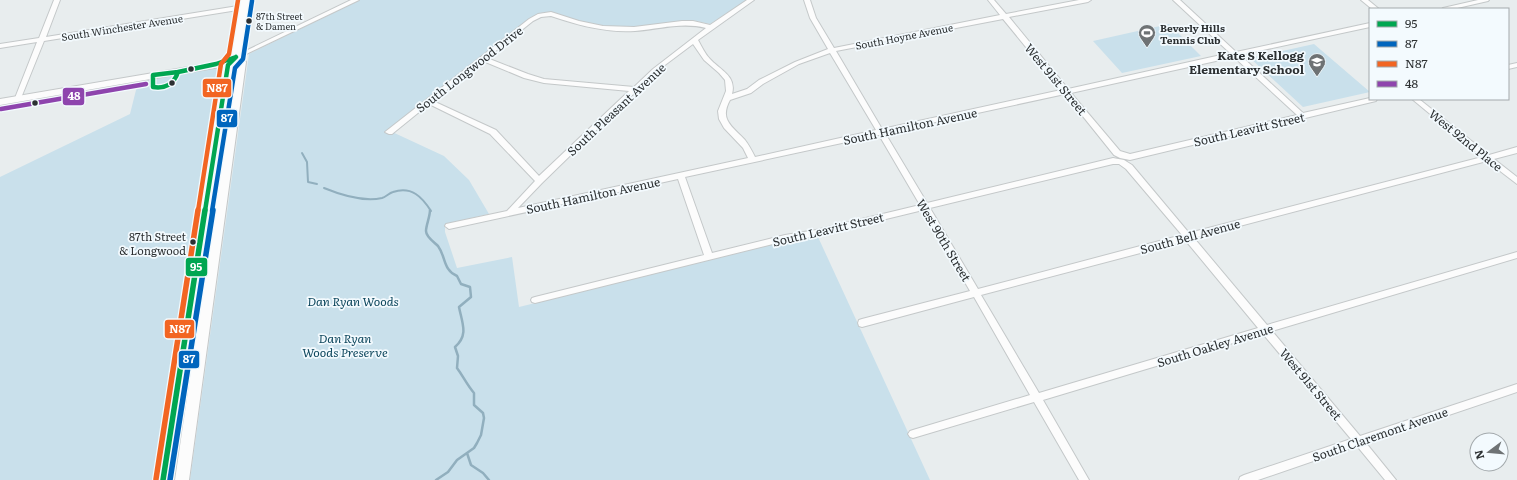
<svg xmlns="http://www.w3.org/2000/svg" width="1517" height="480" font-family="Literata,serif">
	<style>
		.green { fill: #c9e0eb }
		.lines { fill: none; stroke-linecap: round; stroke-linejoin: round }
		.stream-far1 { stroke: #91afbe; stroke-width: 2 }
		.stream { stroke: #91afbe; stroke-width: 2.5 }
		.minor-casing { stroke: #c4c8c9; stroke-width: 2 }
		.tertiary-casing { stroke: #c4c8c9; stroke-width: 2 }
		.secondary-casing { stroke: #c4c8c9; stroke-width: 2 }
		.minor { fill: #fcfcfc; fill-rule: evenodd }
		.tertiary { fill: #fcfcfc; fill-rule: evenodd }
		.secondary { fill: #fcfcfc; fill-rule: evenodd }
		.bus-1-far1-casing { stroke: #f3fafe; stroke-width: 7 }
		.bus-1-casing { stroke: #f3fafe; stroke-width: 8 }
		.bus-2-far1-casing { stroke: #f3fafe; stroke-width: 7 }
		.bus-2-casing { stroke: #f3fafe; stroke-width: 8 }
		.bus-3-far1-casing { stroke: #f3fafe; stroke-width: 7 }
		.bus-3-casing { stroke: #f3fafe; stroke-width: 8 }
		.bus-4-casing { stroke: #f3fafe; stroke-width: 7 }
		.bus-1-far1 { stroke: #00a651; stroke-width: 4.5 }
		.bus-1 { stroke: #00a651; stroke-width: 5.5 }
		.bus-2-far1 { stroke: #0065bd; stroke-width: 4.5 }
		.bus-2 { stroke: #0065bd; stroke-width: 5.5 }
		.bus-3-far1 { stroke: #f26522; stroke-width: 4.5 }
		.bus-3 { stroke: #f26522; stroke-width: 5.5 }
		.bus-4 { stroke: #8e44ad; stroke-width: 4.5 }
		.bus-dot { fill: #2c3032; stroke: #f3fafe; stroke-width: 1.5 }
		.labels { text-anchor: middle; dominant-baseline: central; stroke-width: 3.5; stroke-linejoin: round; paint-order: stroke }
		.far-bus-label { font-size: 9px; fill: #2c3032; stroke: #f3fafe; text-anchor: start }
		.far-street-label { font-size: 10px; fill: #2c3032; stroke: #f3fafe }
		.far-poi-label { font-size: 10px; font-weight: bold; fill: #2c3032; stroke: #f3fafe; text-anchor: start }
		.bus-label { font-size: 11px; fill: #2c3032; stroke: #f3fafe; text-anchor: end }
		.poi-label { font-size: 12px; font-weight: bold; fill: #2c3032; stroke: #f3fafe; text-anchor: end }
		.street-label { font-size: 12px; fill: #2c3032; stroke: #f3fafe }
		.park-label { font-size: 12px; font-style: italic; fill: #0e475d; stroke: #f3fafe }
		.line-badge { stroke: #f3fafe; stroke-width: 1.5 }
		.badge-label { font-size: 11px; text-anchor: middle; font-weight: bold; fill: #fff }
	</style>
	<rect width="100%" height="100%" fill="#e8edee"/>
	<!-- green -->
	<path class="green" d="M 360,0 L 747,0 L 710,24 L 692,20 L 642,27 L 606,26 L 586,24 L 553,12 L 539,13 L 388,130 L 444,156 L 469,180 L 489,214 L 445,224 L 445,232 L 457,268 L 512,257 L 519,307 L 787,241 L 818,237 L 930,480 L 190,480 L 249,54 Z
		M 1169,24 L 1201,56 L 1122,73 L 1093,41 Z
		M 1314,44 L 1370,92 L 1303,107 L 1250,58 Z
		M 214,68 L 219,68 L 221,70 L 153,480 L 0,480 L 0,177 L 130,114 L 138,82 Z
		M 225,112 L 227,125 L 210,237 L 206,238 Z
		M 194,312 L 196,312 L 196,333 L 174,480 L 169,480 Z"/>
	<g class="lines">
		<!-- stream-far1 -->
		<path class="stream-far1" d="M 302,153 L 307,162 L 308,182 L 317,184
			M 324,188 C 341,195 364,202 382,198 C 386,197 389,193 393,192 C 412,186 422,197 431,211"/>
		<!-- stream -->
		<path class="stream" d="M 430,210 C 430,217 426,225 426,231 C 426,237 434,242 438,246 C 446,257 443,270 457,276 L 461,284 L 470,287 L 471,297 L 459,307 C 462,323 469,335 455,347 L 458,356 L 457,368 C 463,376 467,385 474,393 L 474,405 L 483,413 L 484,418 L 481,435 L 477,443 L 474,448 L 457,460 L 448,472 L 436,480
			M 467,453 L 471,465 L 483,473 L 489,480"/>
		<defs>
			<path id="minor" d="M 54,0 L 60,0 L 46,37 L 244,5 L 247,7 L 244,9 L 44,41 L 21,98 L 20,100 L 16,100 L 15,98 L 37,42 L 0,48 L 0,44 L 39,38 Z
				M 351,0 L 359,0 L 238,58 L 234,58 L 233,57 Z
				M 747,0 L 754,0 L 698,40 C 702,47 705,54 710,59 C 720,70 737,76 732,94 L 747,89 L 759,80 L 795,62 L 828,49 L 810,18 L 804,0 L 810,0 L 816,18 L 834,48 L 1000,15 L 988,0 L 994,0 L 1006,14 L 1079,0 L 1091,0 L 1088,2 L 1009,17 L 1068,89 L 1230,53 L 1173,0 L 1180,0 L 1236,52 L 1370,23 L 1370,27 L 1240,55 L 1303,113 L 1370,98 L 1370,99 L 1377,99 L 1376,101 L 1130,160 L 1120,158 L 1114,155 L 1065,94 L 885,133 L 927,203 L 1113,158 L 1124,160 L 1132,165 L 1189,233 L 1482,157 L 1412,99 L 1419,99 L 1489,155 L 1517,147 L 1517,153 L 1494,159 L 1517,177 L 1517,184 L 1487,161 L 1194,238 L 1267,325 L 1517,252 L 1517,258 L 1272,331 L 1360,436 L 1517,384 L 1517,392 L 1366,443 L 1396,480 L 1385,480 L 1357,446 L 1258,480 L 1239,480 L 1240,477 L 1244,475 L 1351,439 L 1263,334 L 1043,400 L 1089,480 L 1079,480 L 1034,402 L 913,438 L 910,437 L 908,434 L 910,431 L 913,430 L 1030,395 L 974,297 L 862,327 L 859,326 L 858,323 L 859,320 L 862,319 L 970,291 L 923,210 L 816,236 L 785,241 L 535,303 L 532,302 L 531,300 L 532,298 L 535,297 L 704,255 L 678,179 L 449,229 L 445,226 L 446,224 L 507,211 L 535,181 L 490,134 L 429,104 L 392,134 L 389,134 L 385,132 L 529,19 L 538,14 L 551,12 L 579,21 L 603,26 L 634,27 L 682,21 L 693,21 L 710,25 ZM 551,16 C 578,25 606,33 635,31 C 660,29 682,22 706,28 L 653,69 L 634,87 L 544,79 L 528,74 L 487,58 L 533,21 L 541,17 ZM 1003,19 L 1061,90 L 882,129 L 836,51 ZM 693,44 L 704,60 L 719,73 L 725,80 L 726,91 L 718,111 L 719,119 L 724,128 L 743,148 L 748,158 L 518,208 L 542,183 L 657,71 ZM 830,53 L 876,130 L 755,157 C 752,151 749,145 745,140 C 732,126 719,120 730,100 L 751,93 L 763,84 L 799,64 ZM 1234,57 L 1297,115 L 1130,154 L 1120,151 L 1071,93 ZM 483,61 L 524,78 L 544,83 L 629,91 L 539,176 L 496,130 L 433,101 ZM 879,135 L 920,205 L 816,230 L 785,235 L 712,253 L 685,177 ZM 1113,164 L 1119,164 L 1126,169 L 1182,235 L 978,289 L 930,208 ZM 1186,241 L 1258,328 L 1039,393 L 981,295 Z
				M 1361,0 L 1368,0 L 1379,9 L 1372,9 Z
				M 1478,0 L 1489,0 L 1488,1 L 1453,9 L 1442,9 L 1443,8 Z
				M 1517,63 L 1517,67 L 1508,69 L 1508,65 Z"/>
			<path id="tertiary" d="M 236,54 L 240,57 L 239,59 L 220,67 L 0,105 L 0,99 L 218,62 Z"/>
			<path id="secondary" d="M 240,0 L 250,0 L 241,56 L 246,62 L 189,480 L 175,480 L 236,63 L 233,66 L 170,480 L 156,480 L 223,65 L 231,56 Z"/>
		</defs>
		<!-- minor casing -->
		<use href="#minor" class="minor-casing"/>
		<!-- tertiary casing -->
		<use href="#tertiary" class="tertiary-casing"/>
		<!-- secondary casing -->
		<use href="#secondary" class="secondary-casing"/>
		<!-- minor -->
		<use href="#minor" class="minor"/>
		<!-- tertiary -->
		<use href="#tertiary" class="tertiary"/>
		<!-- secondary -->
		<use href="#secondary" class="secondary"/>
		<defs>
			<path id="bus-1-far1" d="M 178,72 C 174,84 165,89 153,87 L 153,75 Z
				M 178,72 L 216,64 L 236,57
				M 205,211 L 228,65 L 236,57"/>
			<path id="bus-1" d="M 163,480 L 205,210"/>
			<path id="bus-2-far1" d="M 212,211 L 235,68 L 243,59 L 252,1"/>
			<path id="bus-2" d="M 170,480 L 213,210"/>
			<path id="bus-3-far1" d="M 198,211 L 221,64 L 229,54 L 238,0"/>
			<path id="bus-3" d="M 156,479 L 198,210"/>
			<path id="bus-4" d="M 1,109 L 146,84"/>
		</defs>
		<!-- bus-1-far1 casing -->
		<use href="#bus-1-far1" class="bus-1-far1-casing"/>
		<!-- bus-1 casing -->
		<use href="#bus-1" class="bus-1-casing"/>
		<!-- bus-2-far1 casing -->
		<use href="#bus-2-far1" class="bus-2-far1-casing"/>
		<!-- bus-2 casing -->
		<use href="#bus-2" class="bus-2-casing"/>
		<!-- bus-3-far1 casing -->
		<use href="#bus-3-far1" class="bus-3-far1-casing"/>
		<!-- bus-3 casing -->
		<use href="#bus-3" class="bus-3-casing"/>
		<!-- bus-4 casing -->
		<use href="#bus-4" class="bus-4-casing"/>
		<!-- bus-1-far1 -->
		<use href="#bus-1-far1" class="bus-1-far1"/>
		<!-- bus-1 -->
		<use href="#bus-1" class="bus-1"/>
		<!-- bus-2-far1 -->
		<use href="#bus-2-far1" class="bus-2-far1"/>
		<!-- bus-2 -->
		<use href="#bus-2" class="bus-2"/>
		<!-- bus-3-far1 -->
		<use href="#bus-3-far1" class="bus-3-far1"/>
		<!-- bus-3 -->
		<use href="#bus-3" class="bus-3"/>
		<!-- bus-4 -->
		<use href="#bus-4" class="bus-4"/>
	</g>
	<!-- icons -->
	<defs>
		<symbol id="stadium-pin" viewBox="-11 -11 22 30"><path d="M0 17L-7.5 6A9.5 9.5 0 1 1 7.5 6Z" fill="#6e7274" stroke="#f3fafe"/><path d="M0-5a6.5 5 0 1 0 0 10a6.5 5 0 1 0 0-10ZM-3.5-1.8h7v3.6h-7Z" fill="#fff"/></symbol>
		<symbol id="school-pin" viewBox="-11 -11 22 30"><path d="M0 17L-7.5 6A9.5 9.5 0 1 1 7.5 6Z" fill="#6e7274" stroke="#f3fafe"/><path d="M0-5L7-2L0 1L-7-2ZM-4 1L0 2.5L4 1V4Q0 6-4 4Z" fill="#fff"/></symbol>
	</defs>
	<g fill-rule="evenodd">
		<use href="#stadium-pin" x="1137" y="23" width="20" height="27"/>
		<use href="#school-pin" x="1307" y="52" width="20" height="27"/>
	</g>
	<!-- markers -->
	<g class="bus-dot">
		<circle cx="249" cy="21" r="3.5"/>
		<circle cx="191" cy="69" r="3.5"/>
		<circle cx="172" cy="83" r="3.5"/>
		<circle cx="35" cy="103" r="3.5"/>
		<circle cx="193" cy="242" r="3.5"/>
	</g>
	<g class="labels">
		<!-- far-bus labels -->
		<g class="far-bus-label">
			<text x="256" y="16">87th Street<tspan x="256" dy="10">&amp; Damen</tspan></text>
		</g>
		<!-- far-street labels -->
		<g class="far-street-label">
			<text transform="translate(122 27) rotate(-9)">South Winchester Avenue</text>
			<text transform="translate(904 36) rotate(-11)">South Hoyne Avenue</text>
		</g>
		<!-- far-poi labels -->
		<g class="far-poi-label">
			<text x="1160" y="27">Beverly Hills<tspan x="1160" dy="12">Tennis Club</tspan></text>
		</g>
		<!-- bus labels -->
		<g class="bus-label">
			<text x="186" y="236">87th Street<tspan x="186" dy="14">&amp; Longwood</tspan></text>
		</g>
		<!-- poi labels -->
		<g class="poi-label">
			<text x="1304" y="55">Kate S Kellogg<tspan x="1304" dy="14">Elementary School</tspan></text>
		</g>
		<!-- street labels -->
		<g class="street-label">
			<text transform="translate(469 69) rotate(-38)">South Longwood Drive</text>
			<text transform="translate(1056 79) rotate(50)">West 91st Street</text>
			<text transform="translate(616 109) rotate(-43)">South Pleasant Avenue</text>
			<text transform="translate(910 126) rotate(-12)">South Hamilton Avenue</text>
			<text transform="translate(1249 129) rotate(-13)">South Leavitt Street</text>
			<text transform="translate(1466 140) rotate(39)">West 92nd Place</text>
			<text transform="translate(593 195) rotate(-12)">South Hamilton Avenue</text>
			<text transform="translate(828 229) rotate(-13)">South Leavitt Street</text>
			<text transform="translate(1190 236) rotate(-15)">South Bell Avenue</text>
			<text transform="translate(944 240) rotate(59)">West 90th Street</text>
			<text transform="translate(1215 345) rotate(-17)">South Oakley Avenue</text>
			<text transform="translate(1311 384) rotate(50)">West 91st Street</text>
			<text transform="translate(1380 434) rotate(-19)">South Claremont Avenue</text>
		</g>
		<!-- park labels -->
		<g class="park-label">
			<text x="353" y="301">Dan Ryan Woods</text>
			<text x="345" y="338">Dan Ryan<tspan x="345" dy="14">Woods Preserve</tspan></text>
		</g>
	</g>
	<g class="line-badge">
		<rect x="202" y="78" width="30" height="20" rx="4" fill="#f26522"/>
		<rect x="62" y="87" width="23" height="19" rx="4" fill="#8e44ad"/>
		<rect x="216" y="109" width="22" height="19" rx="4" fill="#0065bd"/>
		<rect x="185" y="257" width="23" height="20" rx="4" fill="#00a651"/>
		<rect x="164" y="319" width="31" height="20" rx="4" fill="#f26522"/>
		<rect x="178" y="350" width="22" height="19" rx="4" fill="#0065bd"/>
	</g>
	<g class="badge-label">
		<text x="217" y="92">N87</text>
		<text x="74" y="100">48</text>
		<text x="227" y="122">87</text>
		<text x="196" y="271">95</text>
		<text x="180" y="333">N87</text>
		<text x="189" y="363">87</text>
	</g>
	<!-- legend -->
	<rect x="1369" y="8" width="140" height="92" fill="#f3fafe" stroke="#a3a9ac"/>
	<rect x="1377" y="21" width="20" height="6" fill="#00a651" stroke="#a3a9ac"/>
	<text x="1405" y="28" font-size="12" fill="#2c3032">95</text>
	<rect x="1377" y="41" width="20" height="6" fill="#0065bd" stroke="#a3a9ac"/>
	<text x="1405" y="48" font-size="12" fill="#2c3032">87</text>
	<rect x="1377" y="61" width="20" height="6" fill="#f26522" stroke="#a3a9ac"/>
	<text x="1405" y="68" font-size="12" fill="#2c3032">N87</text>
	<rect x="1377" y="81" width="20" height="6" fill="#8e44ad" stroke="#a3a9ac"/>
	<text x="1405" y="88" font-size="12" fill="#2c3032">48</text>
	<!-- north arrow -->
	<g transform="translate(1489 452) rotate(254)"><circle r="19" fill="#f3fafe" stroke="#a3a9ac"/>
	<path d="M0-3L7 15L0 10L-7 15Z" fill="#6e7274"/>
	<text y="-6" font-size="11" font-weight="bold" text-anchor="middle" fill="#2c3032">N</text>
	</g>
</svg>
